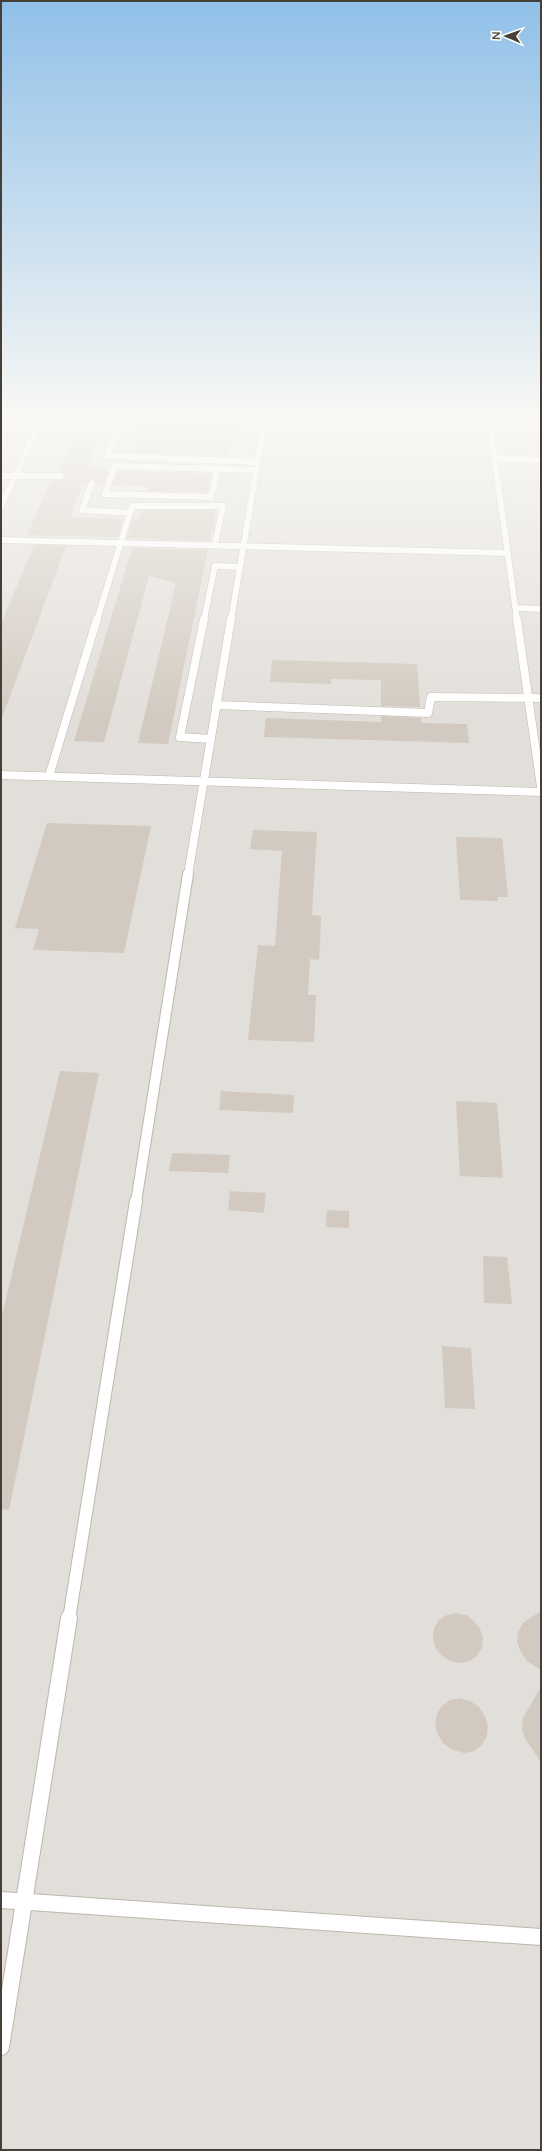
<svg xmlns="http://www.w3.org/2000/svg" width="542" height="2151" font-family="Mulish,sans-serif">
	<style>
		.industrial { fill: #e2deda }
		.building { fill: #d2cac0 }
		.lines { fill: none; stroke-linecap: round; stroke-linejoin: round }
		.service-far4-casing { stroke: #bdb6ac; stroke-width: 7 }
		.service-far3-casing { stroke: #bdb6ac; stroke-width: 9 }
		.service-far2-casing { stroke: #bdb6ac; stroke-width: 12 }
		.service-far1-casing { stroke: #bdb6ac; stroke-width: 14 }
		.service-casing { stroke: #bdb6ac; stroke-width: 18 }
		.service-far4 { stroke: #fff; stroke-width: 6 }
		.service-far3 { stroke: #fff; stroke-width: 8 }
		.service-far2 { stroke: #fff; stroke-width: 10 }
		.service-far1 { stroke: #fff; stroke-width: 12 }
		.service { stroke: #fff; stroke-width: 16 }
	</style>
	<rect width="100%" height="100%" fill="#f2efe9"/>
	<!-- industrial -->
	<path class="industrial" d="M 1,419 L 541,419 L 541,2150 L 1,2150 Z"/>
	<!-- building -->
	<path class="building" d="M 144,419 L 236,419 L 229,455 L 134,453 Z
		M 72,439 L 98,440 L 87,469 L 109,469 L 103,485 L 96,485 L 96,480 L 92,479 L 87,485 L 83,485 L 70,517 L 123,519 L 118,537 L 27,535 L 51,480 L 60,480 L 64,478 L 64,473 L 59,472 Z
		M 118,471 L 212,473 L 208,492 L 148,491 L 149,486 L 113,485 Z
		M 142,510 L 216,510 L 210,541 L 127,538 L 133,519 L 139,519 Z
		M 34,545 L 66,546 L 3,715 L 1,715 L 1,624 Z
		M 132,548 L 208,550 L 168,744 L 138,743 L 176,583 L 149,576 L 104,742 L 74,741 Z
		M 272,660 L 417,664 L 420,707 L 381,706 L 381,680 L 331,679 L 331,684 L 270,682 Z
		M 381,716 L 421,718 L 421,723 L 467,724 L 469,743 L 264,737 L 266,718 L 381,722 Z
		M 47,823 L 151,826 L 124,953 L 33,950 L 39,929 L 15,928 Z
		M 253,830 L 317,832 L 312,915 L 321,916 L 320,945 L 319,960 L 310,959 L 308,995 L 316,995 L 314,1042 L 248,1040 L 258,945 L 275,946 L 282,851 L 250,849 Z
		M 456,837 L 502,838 L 508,897 L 497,897 L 498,901 L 460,900 Z
		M 60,1071 L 99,1073 L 9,1510 L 1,1509 L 1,1320 Z
		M 221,1091 L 294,1095 L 293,1113 L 219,1110 Z
		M 456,1101 L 497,1103 L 503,1178 L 460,1176 Z
		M 172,1153 L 230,1155 L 228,1173 L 169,1171 Z
		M 230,1191 L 266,1193 L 264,1213 L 228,1210 Z
		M 327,1210 L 349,1211 L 349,1228 L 326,1227 Z
		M 483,1256 L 507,1257 L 512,1304 L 484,1303 Z
		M 442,1346 L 471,1348 L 475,1409 L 445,1408 Z
		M 541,1611 L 541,1670 L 527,1661 L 521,1652 L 517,1642 L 518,1632 L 523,1623 Z
		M 456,1613 L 466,1615 L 474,1621 L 480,1629 L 483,1638 L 482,1648 L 477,1656 L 469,1661 L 460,1663 L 450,1661 L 441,1655 L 435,1647 L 433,1637 L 434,1628 L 439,1620 L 447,1615 Z
		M 541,1687 L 541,1762 L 526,1740 L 522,1729 L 523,1718 Z
		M 460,1698 L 470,1701 L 479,1707 L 485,1716 L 488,1726 L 487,1736 L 482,1745 L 474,1751 L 464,1753 L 453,1750 L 444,1744 L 438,1735 L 435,1724 L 437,1714 L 442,1706 L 450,1700 Z"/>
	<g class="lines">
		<defs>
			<path id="service-far4" d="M 489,419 L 517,620
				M 264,423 L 334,424
				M 38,426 L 117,430 L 108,456 L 258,462
				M 494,458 L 541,460
				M 218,469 L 211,497 L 105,494 L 115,466 L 256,470
				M 1,476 L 60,476
				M 92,483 L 82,510 L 130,513
				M 1,506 L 41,419
				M 1,540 L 508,553
				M 516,608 L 541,609
				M 97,620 L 132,506 L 223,506 L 215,545
				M 204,620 L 215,566 L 240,567
				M 231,620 L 265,419"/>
			<path id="service-far3" d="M 204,619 L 180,737 L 210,739
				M 517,619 L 541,787
				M 216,705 L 428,713 L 431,697 L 541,698
				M 1,775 L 541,792
				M 49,776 L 97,619
				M 188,875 L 231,619"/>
			<path id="service-far2" d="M 136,1202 L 188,874"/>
			<path id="service-far1" d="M 69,1619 L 136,1201"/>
			<path id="service" d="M 1,1900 L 541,1937
				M 1,2047 L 69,1618"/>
		</defs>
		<!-- service-far4 casing -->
		<use href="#service-far4" class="service-far4-casing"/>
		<!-- service-far3 casing -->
		<use href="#service-far3" class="service-far3-casing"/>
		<!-- service-far2 casing -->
		<use href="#service-far2" class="service-far2-casing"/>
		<!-- service-far1 casing -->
		<use href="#service-far1" class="service-far1-casing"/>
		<!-- service casing -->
		<use href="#service" class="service-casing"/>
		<!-- service-far4 -->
		<use href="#service-far4" class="service-far4"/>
		<!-- service-far3 -->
		<use href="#service-far3" class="service-far3"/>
		<!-- service-far2 -->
		<use href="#service-far2" class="service-far2"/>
		<!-- service-far1 -->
		<use href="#service-far1" class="service-far1"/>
		<!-- service -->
		<use href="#service" class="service"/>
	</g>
	<!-- sky -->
	<linearGradient id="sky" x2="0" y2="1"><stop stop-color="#90c0e8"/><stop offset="0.58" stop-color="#f9f8f5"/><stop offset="1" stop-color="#f9f8f5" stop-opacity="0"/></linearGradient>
	<rect width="542" height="721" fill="url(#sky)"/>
	<!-- border -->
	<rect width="542" height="2151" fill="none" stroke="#453f38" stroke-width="4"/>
	<!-- north arrow -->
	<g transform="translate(506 36) rotate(272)" stroke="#ffffff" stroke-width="3" paint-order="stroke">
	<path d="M0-3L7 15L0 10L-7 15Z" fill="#453f38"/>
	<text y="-6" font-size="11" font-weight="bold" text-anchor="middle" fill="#453f38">N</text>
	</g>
</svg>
